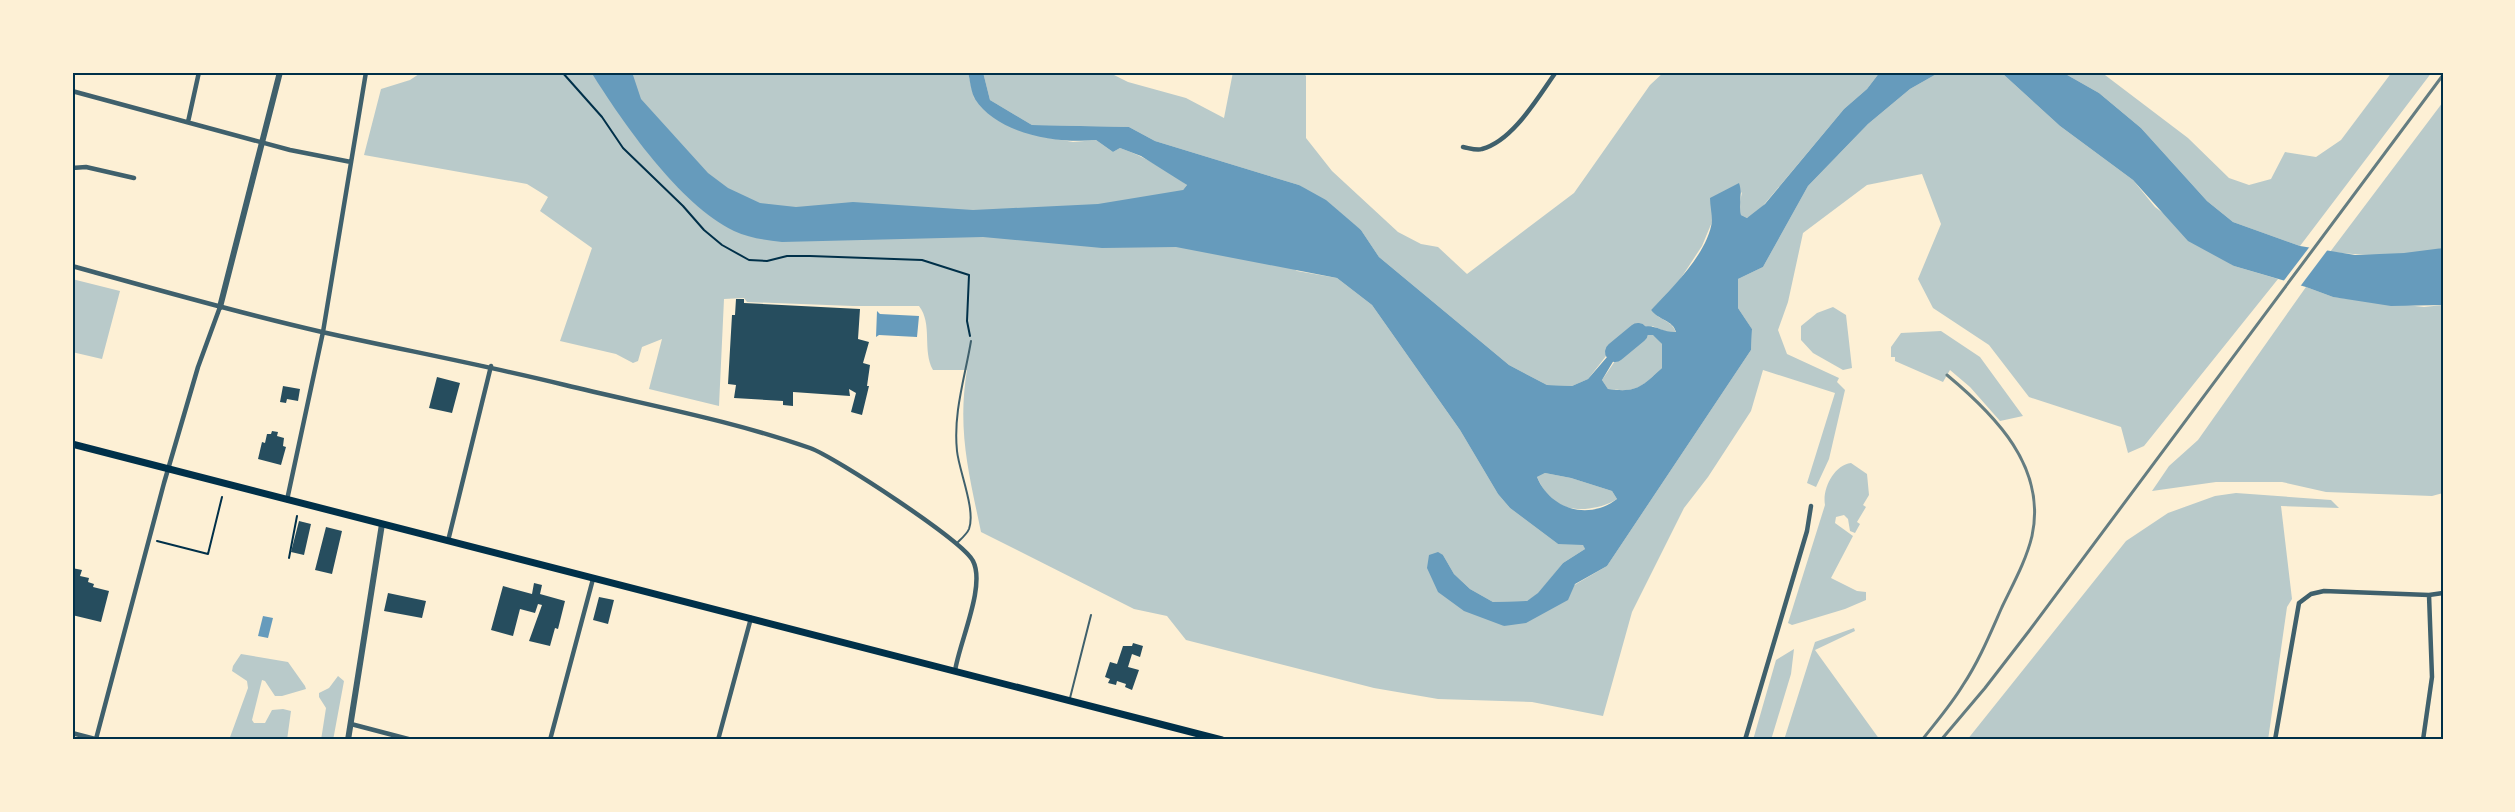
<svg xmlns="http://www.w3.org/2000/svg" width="2515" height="812" font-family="Montserrat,sans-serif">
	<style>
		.green { fill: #b9caca }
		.water { fill: #669bbc; fill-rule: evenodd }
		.pier { fill: #fdf0d5 }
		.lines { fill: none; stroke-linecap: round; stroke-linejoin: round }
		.river { stroke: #669bbc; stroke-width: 20 }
		.building { fill: #264d5e }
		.path { stroke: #003049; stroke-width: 2 }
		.service { stroke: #3f606c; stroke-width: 2 }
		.minor { stroke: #3f606c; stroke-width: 4.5 }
		.tertiary { stroke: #3f606c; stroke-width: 6 }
		.secondary { stroke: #003049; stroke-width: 7 }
		.rail { stroke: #657d81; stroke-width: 3 }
		.neatline { fill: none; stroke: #003049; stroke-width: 2 }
	</style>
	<rect width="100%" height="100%" fill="#fdf0d5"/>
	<!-- green -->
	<path class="green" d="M 422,72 L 968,72 L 974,98 L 1044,137 L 1073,142 L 1096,140 L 1113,152 L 1120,148 C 1145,157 1166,169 1187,185 L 1183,190 L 1297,271 L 1337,278 L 1372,305 L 1460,430 L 1498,494 L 1510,508 L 1558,544 L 1583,544 L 1585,549 L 1563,563 L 1538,594 L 1527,601 L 1493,602 L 1470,589 L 1454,574 L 1443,555 L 1429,555 L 1504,626 L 1607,566 L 1751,350 L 1752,329 L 1738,308 L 1738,279 L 1763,267 L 1808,186 L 1868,124 L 1910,89 L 1940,72 L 2003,74 L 2060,126 L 2133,180 L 2155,207 L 2234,266 L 2278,279 L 2144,446 L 2128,453 L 2121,427 L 2029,397 L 1989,345 L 1933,308 L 1918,279 L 1941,224 L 1922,174 L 1867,185 L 1803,233 L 1788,302 L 1778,330 L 1787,354 L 1839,378 L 1837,382 L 1845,390 L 1829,459 L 1816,487 L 1807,483 L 1835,393 L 1763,370 L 1751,411 L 1708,477 L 1684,508 L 1632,612 L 1603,716 L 1532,702 L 1438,699 L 1374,688 L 1186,640 L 1167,616 L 1134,609 L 981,532 C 969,474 957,430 967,370 L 933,370 C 922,350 933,324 919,306 L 853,306 L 747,302 L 744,298 L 724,299 L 719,406 L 649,389 L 662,339 L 642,347 L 638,361 L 633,363 L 616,354 L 560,341 L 592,248 L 540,211 L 548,197 L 527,184 L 364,155 L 381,89 L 410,80 Z
		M 983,72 L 1108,72 L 1128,82 L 1186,98 L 1224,118 L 1233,72 L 1303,72 L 1306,76 L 1306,138 L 1332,171 L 1398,232 L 1421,244 L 1438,247 L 1467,274 L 1574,193 L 1650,85 L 1664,72 L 1880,72 L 1867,89 L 1844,109 L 1757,213 L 1747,218 L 1741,215 L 1739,207 L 1742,192 L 1712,222 L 1702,246 L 1679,281 L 1651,310 C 1658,320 1673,320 1676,333 L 1670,333 L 1652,326 L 1648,334 L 1654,335 L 1662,344 L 1662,368 C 1641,387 1638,393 1608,389 L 1602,380 L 1615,361 L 1610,351 L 1588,379 L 1572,386 L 1547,385 L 1509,365 L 1379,257 L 1361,230 L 1299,185 L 1155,141 L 1129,127 L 1032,125 L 990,100 Z
		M 2062,72 L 2101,72 L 2188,138 L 2229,178 L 2249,185 L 2271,179 L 2285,152 L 2316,157 L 2341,140 L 2392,72 L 2432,72 L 2300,246 L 2233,222 L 2207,201 L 2141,128 L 2099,93 Z
		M 2443,102 L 2443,248 C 2407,256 2367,256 2330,252 Z
		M 72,279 L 120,291 L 102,359 L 72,352 Z
		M 2306,287 L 2333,297 L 2424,307 L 2443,305 L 2443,493 L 2432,496 L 2326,492 L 2282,482 L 2216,482 L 2152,491 L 2169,466 L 2198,440 Z
		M 1833,307 L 1846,315 L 1852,368 L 1843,370 L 1813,353 L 1801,340 L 1801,326 L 1817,313 Z
		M 1941,331 L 1980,357 L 2023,416 L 2000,421 L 1970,387 L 1950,370 L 1943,382 L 1895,361 L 1895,357 L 1891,357 L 1891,347 L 1901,333 Z
		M 1851,463 L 1867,474 L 1869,495 L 1863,505 L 1866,507 L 1857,522 L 1860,524 L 1855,533 L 1850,531 L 1848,519 L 1844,515 L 1836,517 L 1835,523 L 1853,536 L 1831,578 L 1857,591 L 1866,592 L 1866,600 L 1845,609 L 1792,625 L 1788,623 L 1825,505 C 1822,489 1834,465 1851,463 Z
		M 1545,473 L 1571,478 L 1612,491 L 1617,499 C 1608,505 1596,508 1585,509 C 1560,510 1547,499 1537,477 Z
		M 2236,493 L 2331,500 L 2339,508 L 2281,506 L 2292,599 L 2287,607 L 2268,740 L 1967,740 L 2126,541 L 2168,513 L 2215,496 Z
		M 1854,628 L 1855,631 L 1815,650 L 1880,740 L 1784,740 L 1815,642 Z
		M 1794,649 L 1791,674 L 1771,740 L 1753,740 L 1776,660 Z
		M 241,654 L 288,662 L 305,686 L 306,689 L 282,696 L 275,696 L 265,681 L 262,680 L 252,720 L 254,723 L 265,723 L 272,710 L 283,709 L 291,711 L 287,740 L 229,740 L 248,688 L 247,681 L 232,671 L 233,666 Z
		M 338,676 L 344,681 L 334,735 L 333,740 L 321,740 L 326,708 L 319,697 L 319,693 L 329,688 Z"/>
	<!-- water -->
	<path class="water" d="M 591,72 L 632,72 L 641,99 L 708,173 L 728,188 L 760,203 L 796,207 L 853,202 L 973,210 L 1098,204 L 1183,190 L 1187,185 L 1141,156 L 1120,148 L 1113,152 L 1096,140 C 1058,144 997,134 975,99 C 971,92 970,80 968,72 L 983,72 L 990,100 L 1032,125 L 1129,127 L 1155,141 L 1299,185 L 1326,200 L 1361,230 L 1379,257 L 1509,365 L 1547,385 L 1572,386 L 1588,379 L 1614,349 L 1617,355 L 1602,380 L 1608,389 C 1637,393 1641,387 1662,368 L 1662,344 L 1653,335 L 1638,335 L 1637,330 C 1651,320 1661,333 1676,332 C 1673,320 1658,320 1651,310 C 1672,288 1708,253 1712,221 C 1712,214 1710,205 1710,198 L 1739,183 C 1743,194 1738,204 1741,215 L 1747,218 L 1765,204 L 1844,109 L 1867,89 L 1880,72 L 1940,72 L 1910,89 L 1868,124 L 1808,186 L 1763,267 L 1738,279 L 1738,308 L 1752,329 L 1751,350 L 1607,566 L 1575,584 L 1568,600 L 1526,623 L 1504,626 L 1464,611 L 1438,592 L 1427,568 L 1429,555 L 1438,552 L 1443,555 L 1454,574 L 1470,589 L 1493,602 L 1527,601 L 1538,593 L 1563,563 L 1585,549 L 1583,545 L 1558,544 L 1510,508 L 1498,494 L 1460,430 L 1372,305 L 1337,278 L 1176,247 L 1102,248 L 983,237 L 782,242 C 765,240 749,238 734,231 C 679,204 623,123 591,72 ZM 1545,473 L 1571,478 L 1612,491 L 1617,499 C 1588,521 1550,509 1537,477 Z
		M 1997,72 L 2062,72 L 2099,93 L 2141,128 L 2207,201 L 2233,222 L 2300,246 L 2355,255 L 2404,253 L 2443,248 L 2443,305 L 2391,306 L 2333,297 L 2306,287 L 2234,266 L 2188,241 L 2133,180 L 2060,126 L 2003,74 Z
		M 877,311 L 880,314 L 919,316 L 917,337 L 879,335 L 876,337 Z
		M 263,616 L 273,618 L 268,638 L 258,636 Z"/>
	<!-- pier -->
	<path class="pier" d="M 2311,245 L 2329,248 L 2299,288 L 2282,283 Z"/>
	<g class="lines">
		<!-- river -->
		<path class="river" d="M 1615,352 L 1638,333"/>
	</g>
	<!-- building -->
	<path class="building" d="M 736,299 L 744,299 L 744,303 L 860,309 L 858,339 L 869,342 L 863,363 L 870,365 L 867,386 L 869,386 L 862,415 L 851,412 L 856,393 L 849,389 L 850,396 L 793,392 L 793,406 L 783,405 L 783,401 L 734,398 L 736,385 L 728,384 L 732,315 L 735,315 Z
		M 437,377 L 460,383 L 452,413 L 429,408 Z
		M 283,386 L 300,389 L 298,401 L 287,399 L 286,403 L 280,402 Z
		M 272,431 L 278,432 L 277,436 L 284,438 L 283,446 L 286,447 L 281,465 L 258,459 L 262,442 L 265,443 L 267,434 L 271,434 Z
		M 299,521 L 311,524 L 304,555 L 291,552 Z
		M 326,527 L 342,531 L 332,574 L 315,570 Z
		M 72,568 L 82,570 L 80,576 L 89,578 L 88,582 L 94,584 L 93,587 L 109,591 L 101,622 L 72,615 Z
		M 534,583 L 542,585 L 540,594 L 565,601 L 558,629 L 555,628 L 550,646 L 529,641 L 542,605 L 538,604 L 535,613 L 520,609 L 513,636 L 491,630 L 503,586 L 532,594 Z
		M 388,593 L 426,601 L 422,618 L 384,611 Z
		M 599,597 L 614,600 L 608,624 L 593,620 Z
		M 1133,643 L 1143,646 L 1140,657 L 1132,654 L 1128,667 L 1139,670 L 1132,690 L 1125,687 L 1126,684 L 1117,681 L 1116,685 L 1108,683 L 1110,679 L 1105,677 L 1110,662 L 1117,664 L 1123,646 L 1132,646 Z"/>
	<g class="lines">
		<!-- path -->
		<path class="path" d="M 562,72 L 602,117 L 623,148 L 683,206 L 704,230 L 722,245 L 749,260 L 767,261 L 787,256 L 810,256 L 922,260 L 969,275 L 967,321 L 970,336
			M 157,541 L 208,554 L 222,497
			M 289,558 L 297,516"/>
		<!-- service -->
		<path class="service" d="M 957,543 C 961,539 967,534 969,529 C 976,510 959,471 957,451 C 953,413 965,377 971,341
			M 1070,698 L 1091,615"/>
		<!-- minor -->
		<path class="minor" d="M 72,91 L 290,150 L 351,162
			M 188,122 L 199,72
			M 1463,147 C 1469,148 1477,151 1482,149 C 1513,141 1538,97 1556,72
			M 72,168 L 86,167 L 134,178
			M 72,266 C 155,289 238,313 322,332 C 403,350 484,365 565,385 C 647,405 730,420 810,448 C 835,457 963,541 973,561 C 986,586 959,643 955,671
			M 287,500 L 323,332 L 366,72
			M 448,541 L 491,366
			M 351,724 L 412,740
			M 72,733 L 99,740
			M 96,739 L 164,483 L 198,367 L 220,307
			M 550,740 L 593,579
			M 718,740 L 751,618
			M 1745,740 L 1807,531 L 1811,506
			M 2275,740 L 2299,603 L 2311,594 L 2324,591 L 2429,595 L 2443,593
			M 2423,740 L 2432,677 L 2429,595"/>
		<!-- tertiary -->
		<path class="tertiary" d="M 220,307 L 280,72
			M 348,740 L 382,524"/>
		<!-- secondary -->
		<path class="secondary" d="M 72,444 L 1222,740"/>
		<!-- rail -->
		<path class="rail" d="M 1922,740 C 1936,722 1951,705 1963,685 C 1979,661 1990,634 2002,607 C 2013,584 2026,561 2032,536 C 2047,467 1995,415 1947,375
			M 1941,740 L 1985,688 L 2029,631 L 2443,75"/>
	</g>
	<!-- border -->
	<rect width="2515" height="812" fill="none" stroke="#fdf0d5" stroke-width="147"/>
	<rect x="74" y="74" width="2368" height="664" class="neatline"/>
</svg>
